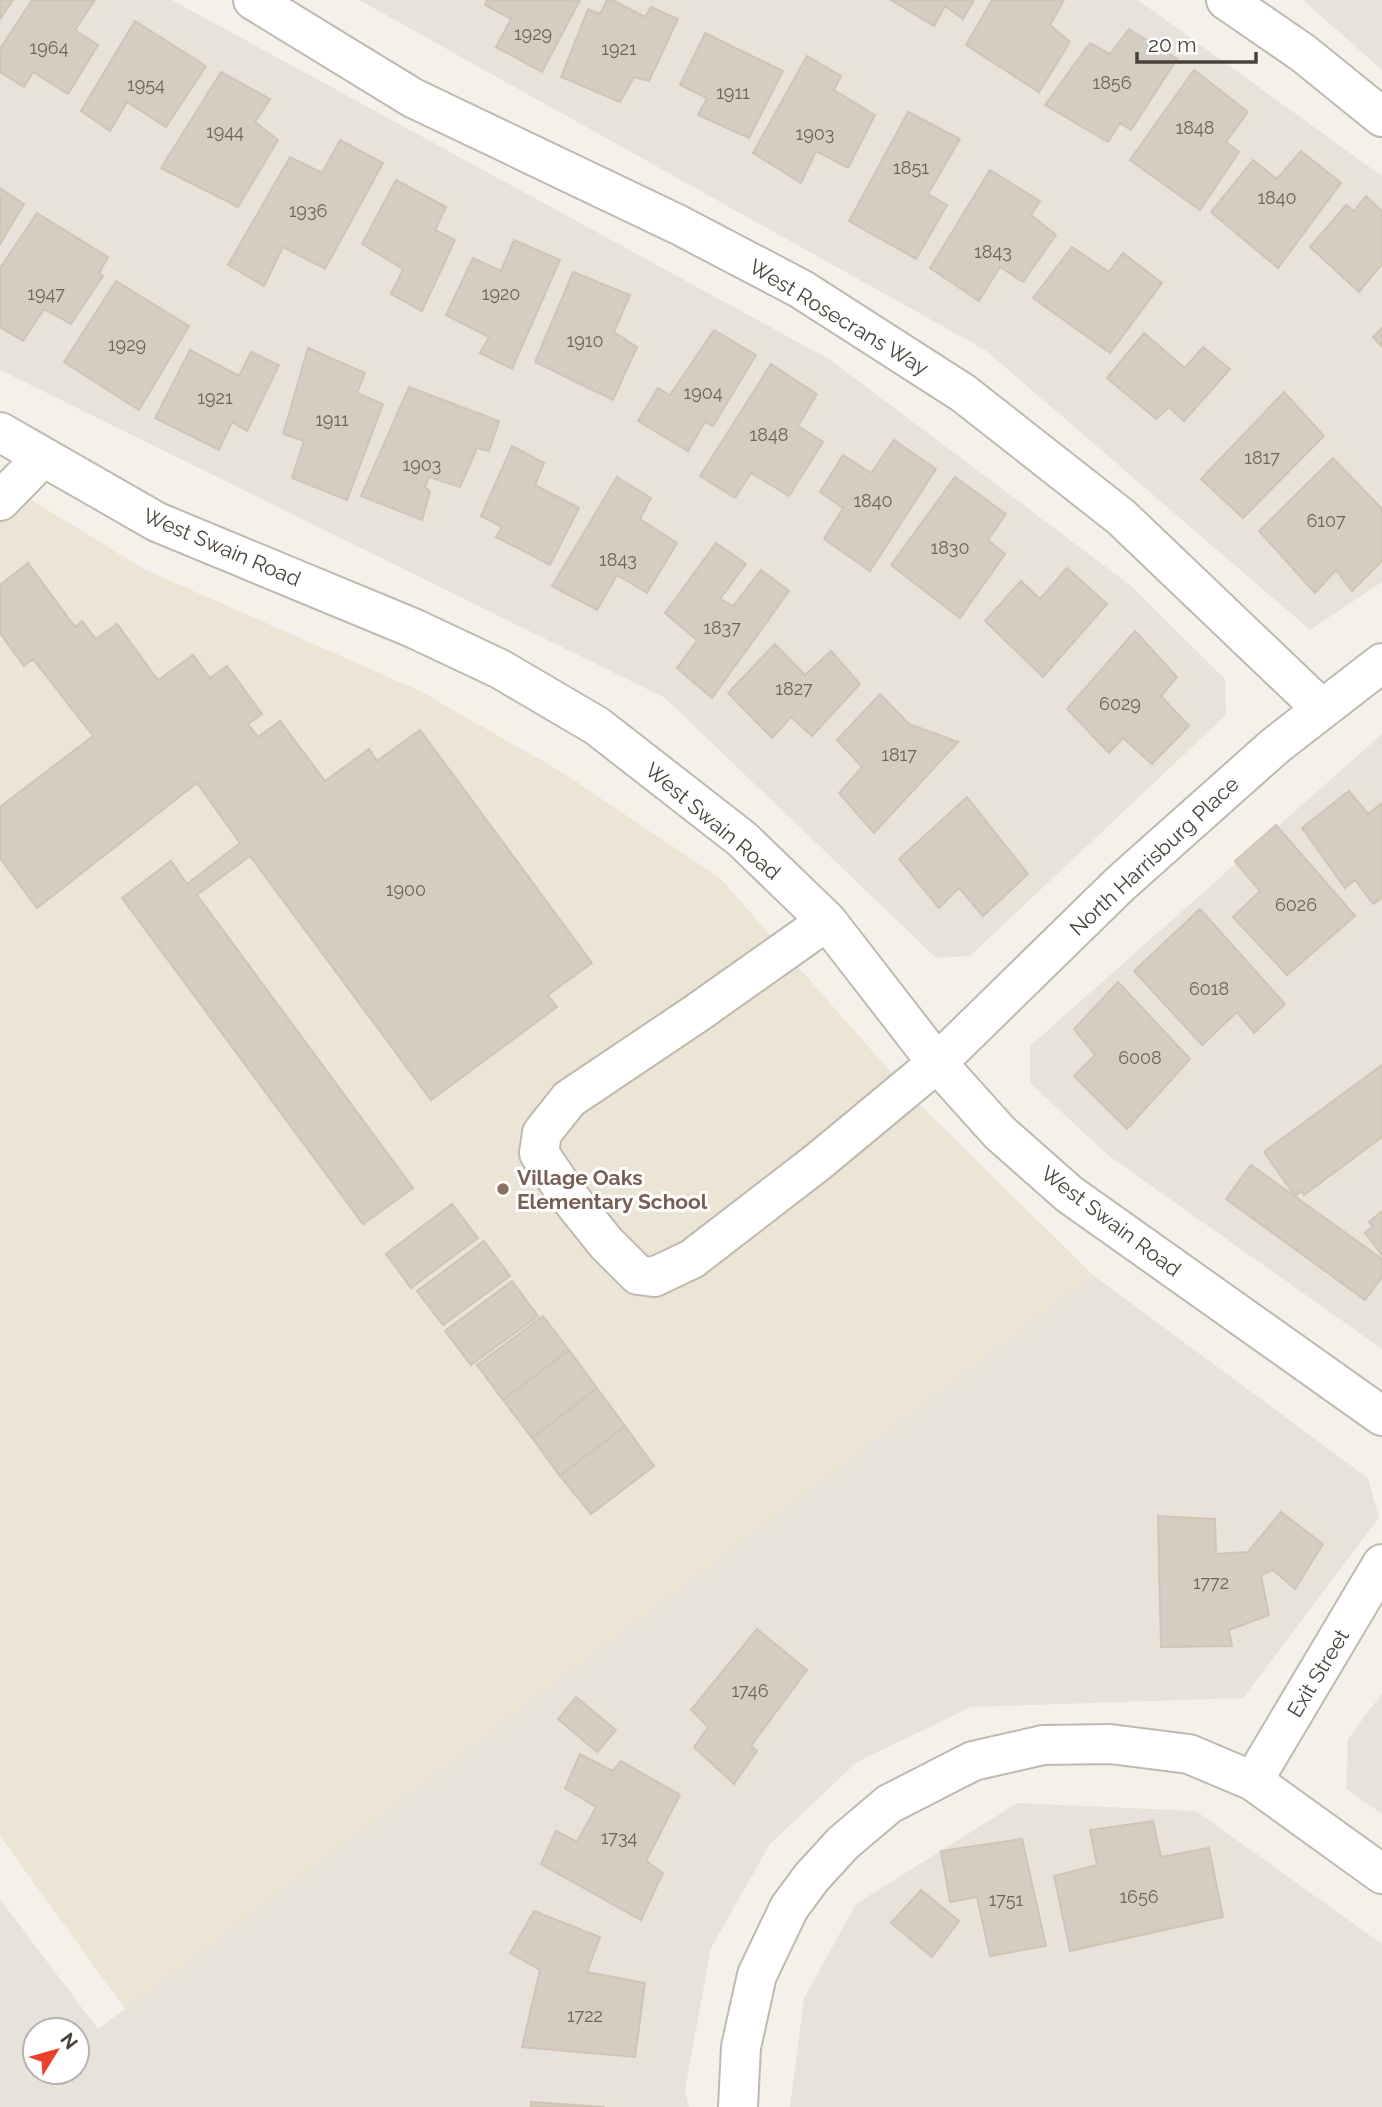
<svg xmlns="http://www.w3.org/2000/svg" width="1382" height="2107" font-family="Raleway,sans-serif">
	<style>
		.residential { fill: #e8e3da; fill-rule: evenodd }
		.education { fill: #ece5d6 }
		.building { fill: #d5cdc1; stroke: #d0c4b5; stroke-width: 2 }
		.lines { fill: none; stroke-linecap: round; stroke-linejoin: round }
		.minor-casing { stroke: #c0b9ae; stroke-width: 42 }
		.minor { stroke: #fff; stroke-width: 38 }
		.education-dot { fill: #8d6e63; stroke: #fff; stroke-width: 2.5 }
		.labels { text-anchor: middle; dominant-baseline: central; stroke-width: 6; stroke-linejoin: round; paint-order: stroke }
		.number-label { font-size: 18px; fill: #6b655b }
		.street-label { font-size: 21px; fill: #484239; stroke: #fff }
		.education-label { font-size: 21px; font-weight: bold; fill: #785e54; stroke: #fff; text-anchor: start }
	</style>
	<rect width="100%" height="100%" fill="#f4f1eb"/>
	<!-- residential -->
	<path class="residential" d="M 0,0 L 172,0 L 829,359 L 1131,586 L 1225,679 L 1226,715 L 970,956 L 936,958 L 665,698 L 0,370 Z
		M 359,0 L 1138,0 L 1382,176 L 1382,582 L 1310,630 L 985,350 Z
		M 1303,0 L 1382,0 L 1382,70 Z
		M 1382,734 L 1382,1349 L 1109,1156 L 1030,1083 L 1030,1046 Z
		M 1093,1275 L 1368,1478 L 1379,1518 L 1243,1698 L 971,1707 L 857,1762 L 770,1844 L 711,1948 L 685,2090 L 689,2107 L 0,2107 L 0,1899 L 98,2029 ZM 35,2030 L 77,2030 L 77,2072 L 35,2072 Z
		M 1382,1693 L 1382,1814 L 1346,1789 L 1348,1739 Z
		M 1017,1803 L 1196,1811 L 1382,1944 L 1382,2107 L 790,2107 L 804,1998 L 856,1904 Z"/>
	<!-- education -->
	<path class="education" d="M 0,481 L 146,570 L 420,691 L 560,771 L 720,878 L 918,1103 L 1093,1275 L 125,2009 L 0,1836 Z"/>
	<!-- building -->
	<path class="building" d="M 0,0 L 13,0 L 0,19 Z
		M 32,0 L 95,0 L 75,30 L 98,45 L 68,94 L 33,72 L 24,87 L 0,72 L 0,49 Z
		M 487,0 L 580,0 L 542,72 L 496,47 L 511,19 L 485,5 Z
		M 607,0 L 612,0 L 645,17 L 651,7 L 678,19 L 649,81 L 634,77 L 620,102 L 561,77 L 588,9 L 600,14 Z
		M 891,0 L 974,0 L 963,19 L 945,6 L 934,26 Z
		M 992,0 L 1064,0 L 1050,25 L 1070,42 L 1039,92 L 966,45 Z
		M 135,21 L 206,66 L 166,127 L 127,102 L 110,131 L 81,111 Z
		M 1129,29 L 1177,59 L 1131,130 L 1120,123 L 1108,142 L 1045,105 L 1090,43 L 1110,54 Z
		M 705,33 L 783,71 L 749,138 L 698,115 L 707,98 L 680,85 Z
		M 807,56 L 841,76 L 834,90 L 875,115 L 848,168 L 816,151 L 801,183 L 753,153 Z
		M 1194,70 L 1248,112 L 1226,142 L 1239,152 L 1200,210 L 1130,160 Z
		M 221,72 L 270,99 L 255,122 L 278,140 L 238,207 L 161,168 Z
		M 908,112 L 960,139 L 928,194 L 947,205 L 916,259 L 849,221 Z
		M 340,140 L 383,163 L 325,269 L 283,247 L 264,286 L 228,265 L 290,157 L 322,173 Z
		M 1301,151 L 1341,183 L 1278,268 L 1211,212 L 1253,160 L 1277,179 Z
		M 990,170 L 1040,201 L 1031,215 L 1056,235 L 1023,282 L 1000,267 L 979,301 L 930,268 Z
		M 396,180 L 446,207 L 435,230 L 455,240 L 422,311 L 391,294 L 403,269 L 362,244 Z
		M 0,188 L 24,204 L 0,244 Z
		M 1366,196 L 1382,211 L 1382,264 L 1359,292 L 1310,247 L 1346,205 L 1354,211 Z
		M 37,213 L 108,257 L 99,273 L 103,276 L 71,324 L 44,309 L 23,341 L 0,327 L 0,268 Z
		M 514,240 L 560,260 L 512,369 L 480,353 L 489,337 L 446,315 L 473,258 L 501,271 Z
		M 1072,247 L 1109,272 L 1123,253 L 1162,283 L 1110,353 L 1033,298 Z
		M 573,272 L 630,295 L 614,332 L 637,347 L 613,400 L 535,362 Z
		M 116,281 L 189,326 L 139,410 L 64,362 Z
		M 1382,328 L 1382,347 L 1373,337 Z
		M 714,330 L 756,355 L 713,426 L 705,422 L 688,451 L 638,421 L 658,388 L 670,395 Z
		M 1144,333 L 1185,368 L 1203,347 L 1230,369 L 1184,421 L 1169,407 L 1156,419 L 1107,378 Z
		M 308,348 L 365,373 L 357,393 L 383,404 L 347,500 L 292,478 L 304,441 L 283,434 Z
		M 190,350 L 239,376 L 251,352 L 279,365 L 247,431 L 232,422 L 219,450 L 155,418 Z
		M 771,364 L 817,394 L 798,426 L 823,442 L 789,496 L 751,473 L 735,498 L 700,476 Z
		M 409,387 L 499,421 L 489,451 L 477,448 L 460,487 L 429,477 L 425,487 L 430,491 L 422,520 L 361,496 Z
		M 1284,392 L 1324,436 L 1243,518 L 1201,479 Z
		M 894,440 L 936,469 L 870,571 L 824,539 L 843,508 L 820,492 L 843,455 L 871,473 Z
		M 512,446 L 544,463 L 535,485 L 579,508 L 550,565 L 496,537 L 502,527 L 481,516 Z
		M 1333,458 L 1382,509 L 1382,561 L 1352,591 L 1336,570 L 1315,593 L 1259,531 Z
		M 617,477 L 651,498 L 640,519 L 677,543 L 647,593 L 617,575 L 597,610 L 552,586 Z
		M 955,477 L 1006,514 L 988,540 L 1005,554 L 960,618 L 891,565 Z
		M 716,543 L 746,564 L 720,599 L 733,606 L 761,570 L 789,591 L 712,698 L 677,668 L 697,640 L 665,613 Z
		M 28,563 L 75,627 L 82,621 L 96,639 L 117,624 L 158,680 L 193,655 L 210,678 L 227,666 L 262,714 L 248,724 L 258,737 L 280,721 L 325,781 L 369,749 L 377,761 L 420,730 L 592,963 L 548,995 L 557,1007 L 431,1100 L 250,856 L 197,895 L 413,1188 L 363,1224 L 122,898 L 171,861 L 187,884 L 240,843 L 197,783 L 37,908 L 0,858 L 0,807 L 93,736 L 33,659 L 24,666 L 0,633 L 0,585 Z
		M 1067,568 L 1107,604 L 1043,677 L 985,621 L 1021,581 L 1040,599 Z
		M 1135,631 L 1177,677 L 1161,696 L 1189,726 L 1152,764 L 1123,738 L 1109,753 L 1067,709 Z
		M 775,644 L 805,675 L 831,651 L 860,684 L 812,736 L 791,717 L 772,738 L 728,693 Z
		M 880,694 L 909,724 L 958,742 L 874,833 L 839,793 L 862,767 L 837,740 Z
		M 1349,791 L 1368,814 L 1382,803 L 1382,898 L 1373,904 L 1355,880 L 1345,888 L 1302,828 Z
		M 967,797 L 1028,874 L 983,916 L 959,888 L 939,908 L 899,859 Z
		M 1276,825 L 1355,916 L 1287,975 L 1233,917 L 1260,891 L 1235,861 Z
		M 1200,909 L 1285,1004 L 1254,1033 L 1237,1012 L 1202,1045 L 1134,971 Z
		M 1118,982 L 1190,1059 L 1127,1129 L 1074,1076 L 1095,1055 L 1074,1029 Z
		M 1382,1065 L 1382,1137 L 1304,1195 L 1302,1191 L 1295,1196 L 1264,1152 Z
		M 1251,1165 L 1382,1259 L 1382,1277 L 1365,1300 L 1226,1199 Z
		M 452,1204 L 478,1238 L 411,1288 L 386,1254 Z
		M 1382,1211 L 1382,1255 L 1365,1233 L 1373,1226 L 1369,1222 Z
		M 484,1241 L 510,1276 L 443,1325 L 417,1291 Z
		M 512,1281 L 538,1316 L 471,1365 L 445,1331 Z
		M 543,1316 L 569,1350 L 503,1400 L 477,1365 Z
		M 569,1350 L 597,1388 L 532,1438 L 503,1400 Z
		M 597,1388 L 625,1426 L 560,1476 L 532,1438 Z
		M 625,1426 L 654,1466 L 591,1514 L 560,1476 Z
		M 1281,1512 L 1323,1544 L 1295,1589 L 1273,1570 L 1261,1575 L 1269,1615 L 1229,1630 L 1232,1646 L 1161,1647 L 1158,1516 L 1215,1519 L 1216,1554 L 1248,1552 Z
		M 757,1629 L 807,1670 L 751,1746 L 757,1751 L 734,1784 L 694,1747 L 708,1727 L 691,1710 Z
		M 576,1697 L 616,1730 L 597,1752 L 558,1719 Z
		M 580,1754 L 612,1771 L 621,1761 L 680,1795 L 646,1861 L 663,1873 L 641,1920 L 541,1864 L 556,1831 L 577,1842 L 596,1807 L 565,1788 Z
		M 1153,1821 L 1161,1857 L 1209,1848 L 1223,1917 L 1070,1951 L 1054,1876 L 1097,1865 L 1090,1830 Z
		M 1022,1839 L 1046,1946 L 990,1956 L 977,1897 L 950,1902 L 941,1851 Z
		M 921,1890 L 959,1921 L 932,1957 L 891,1923 Z
		M 534,1911 L 600,1937 L 587,1972 L 645,1983 L 635,2057 L 522,2047 L 540,1970 L 510,1953 Z
		M 531,2102 L 605,2107 L 531,2107 Z"/>
	<g class="lines">
		<defs>
			<path id="minor" d="M 253,0 L 413,98 L 679,225 L 801,289 L 963,393 L 1121,517 L 1322,709
				M 1226,0 L 1303,53 L 1382,117
				M 0,432 L 157,522 L 413,628 L 500,669 L 597,726 L 742,839 L 827,921 L 937,1063 L 1000,1133 L 1069,1194 L 1382,1416
				M 0,501 L 43,457
				M 827,921 L 697,1013 L 569,1099 L 542,1133 L 539,1153 L 566,1193 L 606,1243 L 638,1275 L 654,1277 L 692,1259 L 819,1161 L 937,1063 L 1120,884 L 1275,746 L 1382,663
				M 1253,1781 L 1382,1564
				M 738,2107 L 741,2047 L 757,1975 L 789,1908 L 811,1878 L 843,1843 L 889,1804 L 973,1761 L 1043,1745 L 1110,1744 L 1189,1754 L 1253,1781 L 1382,1874"/>
		</defs>
		<!-- minor casing -->
		<use href="#minor" class="minor-casing"/>
		<!-- minor -->
		<use href="#minor" class="minor"/>
	</g>
	<!-- markers -->
	<circle class="education-dot" cx="503" cy="1189" r="7"/>
	<g class="labels">
		<!-- number labels -->
		<g class="number-label">
			<text x="533" y="33">1929</text>
			<text x="49" y="47">1964</text>
			<text x="619" y="48">1921</text>
			<text x="1112" y="82">1856</text>
			<text x="146" y="84">1954</text>
			<text x="733" y="92">1911</text>
			<text x="1195" y="127">1848</text>
			<text x="225" y="131">1944</text>
			<text x="815" y="133">1903</text>
			<text x="911" y="167">1851</text>
			<text x="1277" y="197">1840</text>
			<text x="308" y="210">1936</text>
			<text x="993" y="251">1843</text>
			<text x="46" y="293">1947</text>
			<text x="501" y="293">1920</text>
			<text x="585" y="340">1910</text>
			<text x="127" y="344">1929</text>
			<text x="703" y="392">1904</text>
			<text x="215" y="397">1921</text>
			<text x="332" y="419">1911</text>
			<text x="769" y="434">1848</text>
			<text x="1262" y="457">1817</text>
			<text x="422" y="464">1903</text>
			<text x="873" y="500">1840</text>
			<text x="1326" y="520">6107</text>
			<text x="950" y="547">1830</text>
			<text x="618" y="559">1843</text>
			<text x="722" y="627">1837</text>
			<text x="794" y="688">1827</text>
			<text x="1120" y="703">6029</text>
			<text x="899" y="754">1817</text>
			<text x="406" y="889">1900</text>
			<text x="1296" y="904">6026</text>
			<text x="1209" y="988">6018</text>
			<text x="1140" y="1057">6008</text>
			<text x="1211" y="1582">1772</text>
			<text x="750" y="1690">1746</text>
			<text x="619" y="1837">1734</text>
			<text x="1139" y="1896">1656</text>
			<text x="1006" y="1899">1751</text>
			<text x="585" y="2015">1722</text>
		</g>
		<!-- street labels -->
		<g class="street-label">
			<text transform="translate(839 317) rotate(31)">West Rosecrans Way</text>
			<text transform="translate(222 547) rotate(23)">West Swain Road</text>
			<text transform="translate(713 821) rotate(40)">West Swain Road</text>
			<text transform="translate(1154 856) rotate(-43)">North Harrisburg Place</text>
			<text transform="translate(1111 1221) rotate(37)">West Swain Road</text>
			<text transform="translate(1318 1673) rotate(-59)">Exit Street</text>
		</g>
		<!-- education labels -->
		<g class="education-label">
			<text x="517" y="1177">Village Oaks<tspan x="517" dy="24">Elementary School</tspan></text>
		</g>
	</g>
	<!-- north arrow -->
	<g transform="translate(56 2051) rotate(53)"><circle r="33" fill="#ffffff" stroke="#b6b3b0" stroke-width="2"/>
	<path d="M0-5L12 26L0 18L-12 26Z" fill="#eb402c"/>
	<text y="-10" font-size="19" font-weight="bold" text-anchor="middle" fill="#484239">N</text>
	</g>
	<!-- scale -->
	<path d="M1137 52v10h119v-10" fill="none" stroke="#484239" stroke-width="3.5"/>
	<text x="1148" y="52" font-size="21" fill="#484239" stroke="#ffffff" stroke-width="5" paint-order="stroke">20 m</text>
</svg>
